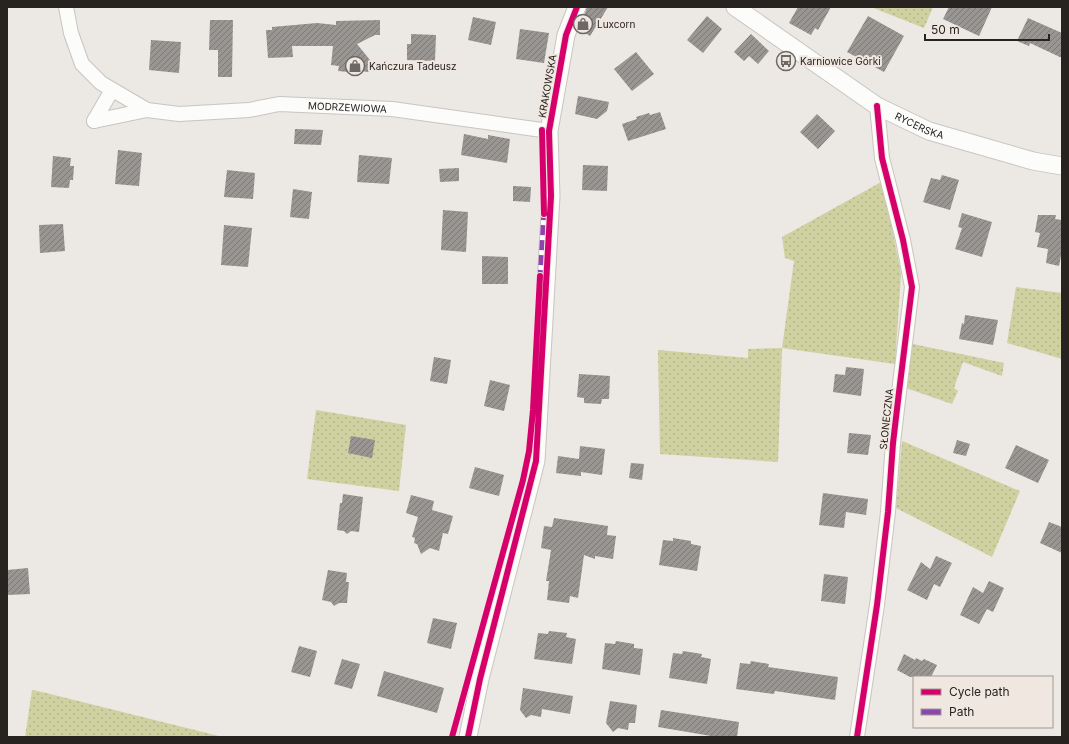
<svg xmlns="http://www.w3.org/2000/svg" width="1069" height="744" font-family="Inter,sans-serif">
	<style>
		.grass { fill: url(#grass-dots) }
		.building { fill: url(#building-hatch) }
		.lines { fill: none; stroke-linecap: round; stroke-linejoin: round }
		.minor-casing { stroke: #c8c5c2; stroke-width: 16 }
		.tertiary-casing { stroke: #c8c5c2; stroke-width: 19 }
		.minor { stroke: #fcfcfb; stroke-width: 14 }
		.tertiary { stroke: #fcfcfb; stroke-width: 17 }
		.quiet { stroke: #8e44ad; stroke-width: 5; stroke-dasharray: 10 5; stroke-linecap: butt }
		.cycleway-casing { stroke: #f0e7e0; stroke-width: 8 }
		.cycleway { stroke: #d6006c; stroke-width: 6 }
		.labels { text-anchor: middle; dominant-baseline: central; stroke-width: 4; stroke-linejoin: round; paint-order: stroke }
		.poi-label { font-size: 10px; fill: #262320; stroke: #f0e7e0; text-anchor: start }
		.street-label { font-size: 10px; fill: #262320; stroke: #f0e7e0 }
	</style>
	<defs>
		<pattern id="grass-dots" width="8" height="8" patternUnits="userSpaceOnUse"><rect width="8" height="8" fill="#cfd1a0"/><path d="M2 2h.1M6 6h.1" fill="none" stroke="#b2b38a" stroke-width="1.8" stroke-linecap="round"/></pattern>
		<pattern id="building-hatch" width="6" height="6" patternUnits="userSpaceOnUse"><rect width="6" height="6" fill="#989592"/><path d="M-1 1l2-2M0 6l6-6M5 7l2-2" fill="none" stroke="#7c7977"/></pattern>
	</defs>
	<rect width="100%" height="100%" fill="#ece8e4"/>
	<!-- grass -->
	<path class="grass" d="M 871,7 L 933,7 L 924,28 Z
		M 883,181 L 901,274 L 895,364 L 782,348 L 778,462 L 660,454 L 658,350 L 748,358 L 748,349 L 782,348 L 794,261 L 785,258 L 782,237 Z
		M 1016,287 L 1062,293 L 1062,359 L 1007,343 Z
		M 913,344 L 1004,363 L 1002,376 L 963,362 L 954,388 L 958,391 L 952,404 L 906,388 Z
		M 316,410 L 406,425 L 399,491 L 307,479 Z
		M 902,441 L 1020,491 L 992,557 L 896,508 Z
		M 32,690 L 42,692 L 223,737 L 25,737 Z"/>
	<!-- building -->
	<path class="building" d="M 587,7 L 608,7 L 590,36 L 579,29 Z
		M 798,7 L 831,7 L 818,30 L 815,28 L 811,35 L 789,23 Z
		M 949,7 L 992,7 L 979,36 L 943,19 Z
		M 707,16 L 722,29 L 703,53 L 687,40 Z
		M 868,16 L 904,36 L 884,72 L 847,52 Z
		M 473,17 L 496,22 L 491,45 L 468,40 Z
		M 1028,18 L 1062,33 L 1062,58 L 1030,43 L 1029,46 L 1017,41 Z
		M 210,20 L 233,20 L 232,77 L 218,77 L 218,50 L 209,50 Z
		M 380,20 L 380,35 L 375,35 L 357,44 L 370,60 L 369,72 L 359,71 L 359,73 L 338,71 L 339,66 L 331,65 L 333,46 L 292,46 L 293,57 L 268,58 L 266,30 L 272,30 L 272,27 L 317,23 L 336,25 L 336,21 Z
		M 520,29 L 549,33 L 544,63 L 516,59 Z
		M 411,34 L 436,35 L 435,61 L 407,60 L 407,44 L 411,44 Z
		M 751,34 L 769,51 L 758,64 L 749,56 L 744,61 L 734,52 Z
		M 151,40 L 181,42 L 179,73 L 149,70 Z
		M 636,52 L 654,74 L 632,91 L 614,69 Z
		M 578,96 L 609,102 L 607,111 L 597,119 L 575,114 Z
		M 660,112 L 666,129 L 628,141 L 622,124 L 637,119 L 636,117 L 649,113 L 650,115 Z
		M 817,114 L 835,131 L 818,149 L 800,132 Z
		M 295,129 L 323,130 L 321,145 L 294,144 Z
		M 464,134 L 488,139 L 488,135 L 510,139 L 507,163 L 461,155 Z
		M 118,150 L 142,153 L 139,186 L 115,184 Z
		M 359,155 L 392,158 L 389,184 L 357,182 Z
		M 53,156 L 71,158 L 70,166 L 74,166 L 73,180 L 70,180 L 69,188 L 51,187 Z
		M 583,165 L 608,166 L 607,191 L 582,190 Z
		M 459,168 L 459,181 L 440,182 L 439,169 Z
		M 227,170 L 255,173 L 253,199 L 224,197 Z
		M 942,175 L 959,180 L 950,210 L 923,202 L 931,178 L 940,180 Z
		M 513,186 L 531,187 L 530,202 L 513,201 Z
		M 293,189 L 312,192 L 309,219 L 290,217 Z
		M 443,210 L 468,212 L 466,252 L 441,250 Z
		M 962,213 L 992,222 L 982,257 L 955,249 L 962,228 L 958,227 Z
		M 1038,215 L 1056,215 L 1055,219 L 1062,220 L 1062,251 L 1059,266 L 1046,263 L 1048,249 L 1037,247 L 1040,233 L 1035,232 Z
		M 63,224 L 65,251 L 40,253 L 39,225 Z
		M 224,225 L 252,228 L 248,267 L 221,265 Z
		M 482,256 L 508,257 L 508,284 L 482,284 Z
		M 965,315 L 998,320 L 993,345 L 959,339 L 962,323 L 964,324 Z
		M 434,357 L 451,360 L 447,384 L 430,381 Z
		M 846,367 L 864,369 L 861,396 L 833,392 L 835,374 L 845,375 Z
		M 579,374 L 610,376 L 609,399 L 602,399 L 601,404 L 584,403 L 584,398 L 577,397 Z
		M 490,380 L 510,385 L 504,411 L 484,406 Z
		M 849,433 L 871,435 L 868,455 L 847,453 Z
		M 351,436 L 375,440 L 372,458 L 348,453 Z
		M 957,440 L 970,444 L 966,456 L 953,453 Z
		M 1016,445 L 1049,460 L 1038,483 L 1005,468 Z
		M 580,446 L 605,449 L 602,475 L 581,472 L 581,476 L 556,473 L 558,456 L 579,459 Z
		M 631,463 L 644,464 L 642,480 L 629,478 Z
		M 475,467 L 504,475 L 499,496 L 469,488 Z
		M 823,493 L 868,499 L 866,515 L 846,512 L 844,528 L 819,525 Z
		M 343,494 L 363,497 L 359,532 L 351,531 L 347,534 L 344,531 L 337,530 L 340,503 L 342,503 Z
		M 411,495 L 434,501 L 432,510 L 453,516 L 448,534 L 443,533 L 439,551 L 430,548 L 421,554 L 417,544 L 414,543 L 415,538 L 412,537 L 418,517 L 406,513 Z
		M 554,518 L 608,526 L 607,535 L 616,536 L 613,559 L 595,556 L 595,559 L 584,555 L 578,598 L 570,596 L 569,603 L 547,600 L 549,581 L 546,581 L 551,550 L 541,548 L 544,526 L 552,527 Z
		M 1049,522 L 1062,527 L 1062,553 L 1040,543 Z
		M 673,538 L 691,541 L 691,544 L 701,546 L 697,571 L 659,565 L 663,540 L 673,541 Z
		M 936,556 L 952,563 L 940,587 L 934,584 L 927,600 L 907,590 L 921,562 L 930,569 Z
		M 28,568 L 30,594 L 7,595 L 7,570 Z
		M 328,570 L 347,573 L 346,582 L 349,582 L 347,603 L 339,603 L 334,606 L 331,602 L 322,600 Z
		M 824,574 L 848,577 L 845,604 L 821,601 Z
		M 989,581 L 1004,588 L 993,612 L 987,609 L 979,624 L 960,615 L 973,587 L 983,593 Z
		M 433,618 L 457,623 L 451,649 L 427,643 Z
		M 549,631 L 567,633 L 566,637 L 576,639 L 572,664 L 534,659 L 538,633 L 548,634 Z
		M 616,641 L 634,644 L 634,648 L 643,649 L 640,675 L 602,669 L 605,643 L 615,644 Z
		M 299,646 L 317,651 L 310,677 L 291,672 Z
		M 683,651 L 702,654 L 701,657 L 711,659 L 707,684 L 669,678 L 673,653 L 682,654 Z
		M 904,654 L 915,660 L 916,658 L 922,661 L 924,659 L 937,665 L 931,677 L 910,677 L 897,670 Z
		M 342,659 L 360,664 L 352,689 L 334,684 Z
		M 751,661 L 769,664 L 768,667 L 838,677 L 835,700 L 775,691 L 774,694 L 736,689 L 740,663 L 750,664 Z
		M 384,671 L 444,688 L 437,713 L 377,696 Z
		M 523,688 L 573,696 L 570,714 L 542,709 L 541,717 L 531,715 L 526,718 L 520,710 Z
		M 610,701 L 637,705 L 635,723 L 629,723 L 628,730 L 618,728 L 613,732 L 606,723 Z
		M 661,710 L 739,722 L 737,737 L 717,737 L 658,727 Z"/>
	<g class="lines">
		<defs>
			<g id="minor">
				<path id="s1" d="M 66,7 L 71,33 L 82,64 L 101,83 L 147,110 L 179,114 L 249,110 L 279,104 L 392,109 L 549,131"/>
				<path d="M 94,121 L 147,110"/>
				<path d="M 94,121 L 112,90"/>
				<path d="M 857,737 L 877,605 L 888,512 L 893,443 L 899,392 L 912,287 L 903,240 L 882,158 L 877,106"/>
			</g>
			<g id="tertiary">
				<path id="s2" d="M 735,7 L 877,106 L 929,131 L 1033,161 L 1062,166"/>
				<path d="M 468,737 L 480,679 L 536,461 L 551,196 L 549,131 L 566,35 L 577,7"/>
			</g>
		</defs>
		<!-- minor casing -->
		<use href="#minor" class="minor-casing"/>
		<!-- tertiary casing -->
		<use href="#tertiary" class="tertiary-casing"/>
		<!-- minor -->
		<use href="#minor" class="minor"/>
		<!-- tertiary -->
		<use href="#tertiary" class="tertiary"/>
		<!-- quiet -->
		<path class="quiet" d="M 540,280 L 544,212"/>
		<defs>
			<path id="cycleway" d="M 542,130 L 544,214
				M 452,737 L 523,480 L 529,451 L 533,410 L 540,276
				M 468,737 L 480,679 L 536,461 L 551,196 L 549,131 L 566,35 L 577,7
				M 857,737 L 877,605 L 888,512 L 893,443 L 899,392 L 912,287 L 903,240 L 882,158 L 877,106"/>
		</defs>
		<!-- cycleway casing -->
		<use href="#cycleway" class="cycleway-casing"/>
		<!-- cycleway -->
		<use href="#cycleway" class="cycleway"/>
	</g>
	<!-- icons -->
	<defs>
		<symbol id="shop-ring" viewBox="-11 -11 22 22"><circle r="9.5" fill="#f0e7e0" stroke="#6b6865" stroke-width="1.5"/><path d="M-5-2.5h2.3a2.7 3.5 0 0 1 5.4 0H5L5.5 6h-11ZM-1.5-2.5h3a1.5 2.3 0 0 0-3 0Z" fill="#6b6865"/></symbol>
		<symbol id="bus-ring" viewBox="-11 -11 22 22"><circle r="9.5" fill="#f0e7e0" stroke="#6b6865" stroke-width="1.5"/><path d="M-5-6H5V4H4V6H2V4H-2V6H-4V4H-5ZM-3.5-4V0h7V-4ZM-3.5 1.2v1.5H-2V1.2ZM2 1.2v1.5H3.5V1.2Z" fill="#6b6865"/></symbol>
	</defs>
	<g fill-rule="evenodd">
		<use href="#shop-ring" x="572" y="13" width="22" height="22"/>
		<use href="#bus-ring" x="775" y="50" width="22" height="22"/>
		<use href="#shop-ring" x="344" y="55" width="22" height="22"/>
	</g>
	<g class="labels">
		<!-- poi labels -->
		<g class="poi-label">
			<text x="597" y="24">Luxcorn</text>
			<text x="800" y="61">Karniowice Górki</text>
			<text x="369" y="66">Kańczura Tadeusz</text>
		</g>
		<!-- street labels -->
		<g class="street-label">
			<text transform="translate(547 86) rotate(-80)">KRAKOWSKA</text>
			<text stroke="none"><textPath href="#s1" startOffset="341">MODRZEWIOWA</textPath></text>
			<text stroke="none"><textPath href="#s2" startOffset="220">RYCERSKA</textPath></text>
			<text transform="translate(886 419) rotate(-84)">SŁONECZNA</text>
		</g>
	</g>
	<!-- border -->
	<rect width="1069" height="744" fill="none" stroke="#262320" stroke-width="16"/>
	<!-- legend -->
	<rect x="913" y="676" width="140" height="52" fill="#f0e7e0" stroke="#9f9993"/>
	<rect x="921" y="689" width="20" height="6" fill="#d6006c" stroke="#9f9993"/>
	<text x="949" y="696" font-size="12" fill="#262320">Cycle path</text>
	<rect x="921" y="709" width="20" height="6" fill="#8e44ad" stroke="#9f9993"/>
	<text x="949" y="716" font-size="12" fill="#262320">Path</text>
	<!-- scale -->
	<path d="M925 34v6h124v-6" fill="none" stroke="#262320" stroke-width="2"/>
	<text x="931" y="34" font-size="12" fill="#262320" stroke="#f0e7e0" stroke-width="3" paint-order="stroke">50 m</text>
</svg>
